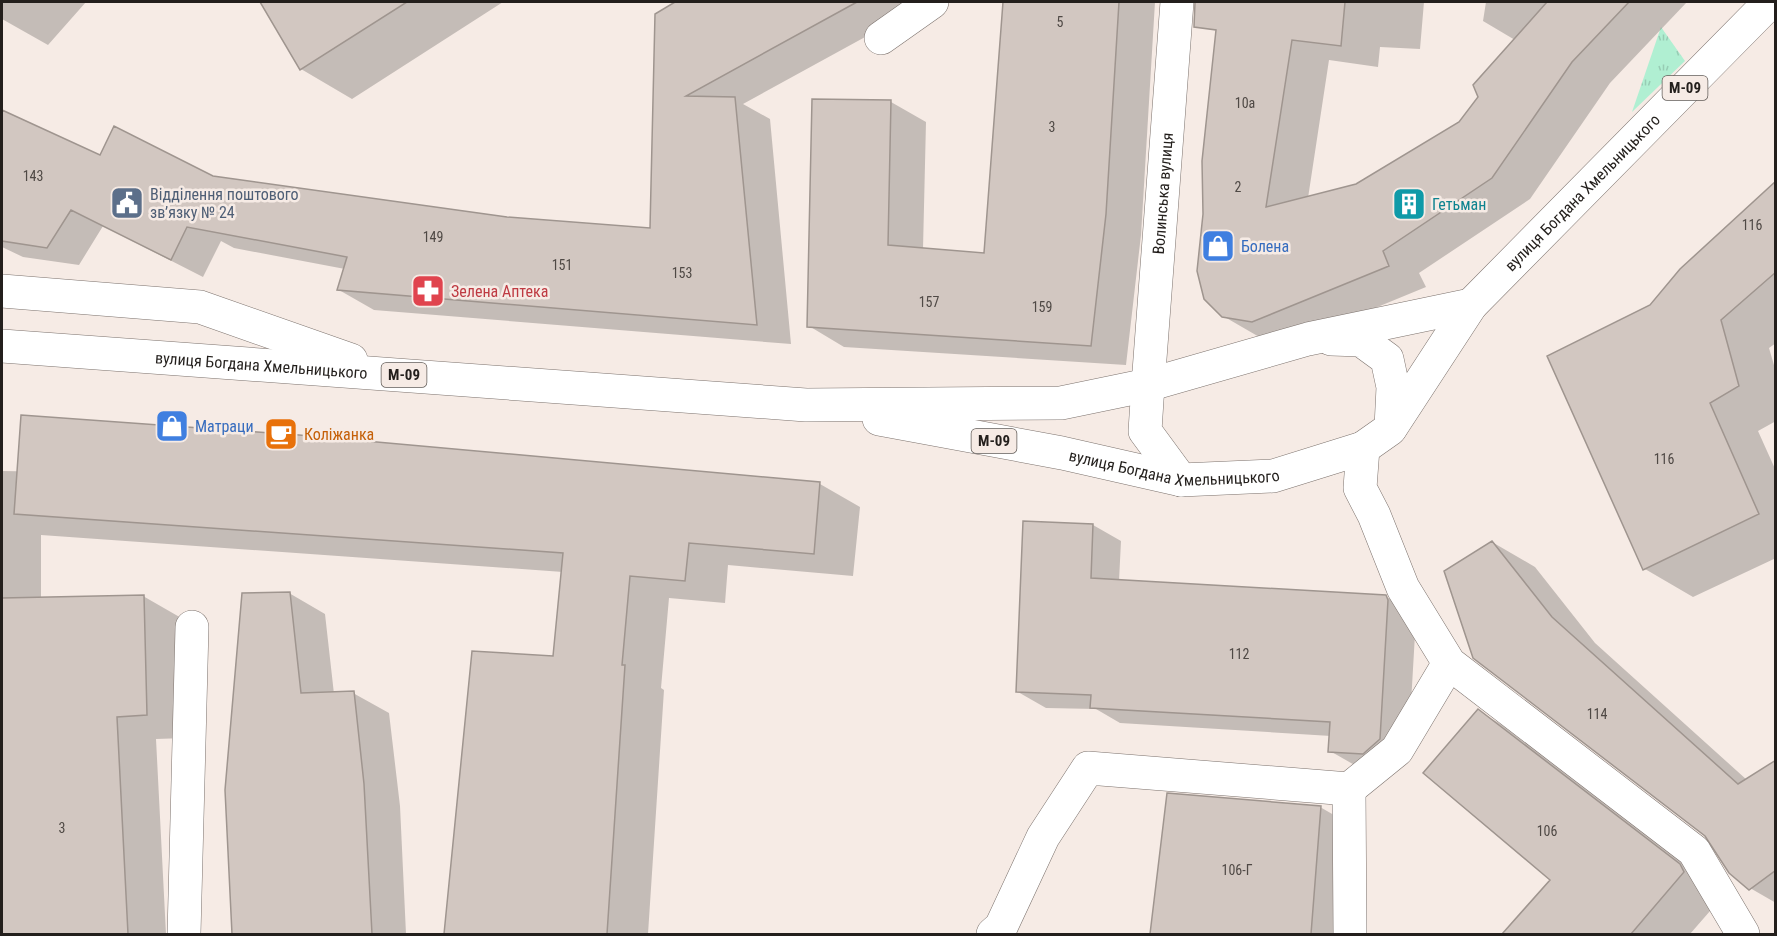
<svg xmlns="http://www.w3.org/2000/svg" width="1777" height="936" font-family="'Roboto Condensed',sans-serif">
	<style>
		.grass { fill: url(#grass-tufts) }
		.shadow { fill: #0003 }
		.building { fill: #d2c7c1; stroke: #9f958f; stroke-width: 1.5 }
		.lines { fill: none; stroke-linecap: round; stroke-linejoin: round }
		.minor-casing { stroke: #7c726d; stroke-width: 34 }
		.major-casing { stroke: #7c726d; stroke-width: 34 }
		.minor { stroke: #fff; stroke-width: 33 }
		.major { stroke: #fff; stroke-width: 33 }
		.labels { text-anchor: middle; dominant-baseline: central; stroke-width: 5; stroke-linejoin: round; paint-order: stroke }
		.number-label { font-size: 14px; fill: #4f4945 }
		.shield { fill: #f6ebe5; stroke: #625c58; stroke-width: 1.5 }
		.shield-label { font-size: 15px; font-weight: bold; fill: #231f1c }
		.street-label { font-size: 16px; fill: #231f1c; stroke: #f6ebe5 }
		.service-label { font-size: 16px; fill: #4e5e75; stroke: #f6ebe5; text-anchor: start }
		.culture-label { font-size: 16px; fill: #0d838f; stroke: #f6ebe5; text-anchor: start }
		.shop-label { font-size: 16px; fill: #366cbe; stroke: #f6ebe5; text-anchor: start }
		.health-label { font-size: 16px; fill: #be3a42; stroke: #f6ebe5; text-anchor: start }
		.food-label { font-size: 16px; fill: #c56008; stroke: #f6ebe5; text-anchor: start }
	</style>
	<defs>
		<pattern id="grass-tufts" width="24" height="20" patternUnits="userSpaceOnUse" patternTransform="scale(1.5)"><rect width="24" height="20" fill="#b0efd2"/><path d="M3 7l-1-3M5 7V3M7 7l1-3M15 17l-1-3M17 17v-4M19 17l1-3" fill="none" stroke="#97ccb4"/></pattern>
	</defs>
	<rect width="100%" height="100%" fill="#f6ebe5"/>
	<!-- grass -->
	<path class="grass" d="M 1661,27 L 1685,61 L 1632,112 Z"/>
	<!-- shadow -->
	<path class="shadow" d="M 2,2 L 86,2 L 48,45 L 2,19 Z
		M 262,2 L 503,2 L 352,99 L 301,69 Z
		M 678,2 L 929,2 L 743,104 L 770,119 L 791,344 L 374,310 L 339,290 L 345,269 L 234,248 L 221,241 L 203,277 L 103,226 L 79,265 L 23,257 L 2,247 L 2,122 L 6,113 L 200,203 L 507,218 L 652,229 L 657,15 Z
		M 1005,2 L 1155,2 L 1141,235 L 1126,365 L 844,347 L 809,326 L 814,100 L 891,102 L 926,122 L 923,249 L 985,254 Z
		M 1221,2 L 1424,2 L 1420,49 L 1380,47 L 1378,67 L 1329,60 L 1308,198 L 1357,185 L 1460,123 L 1480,98 L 1515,40 L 1483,21 L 1486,2 L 1687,2 L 1610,83 L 1530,199 L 1419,273 L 1426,287 L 1290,343 L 1261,338 L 1223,316 L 1204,214 L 1203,161 Z
		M 1776,183 L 1776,343 L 1769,348 L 1776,372 L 1776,421 L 1758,431 L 1776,471 L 1776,558 L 1693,597 L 1645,569 L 1651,306 Z
		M 2,471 L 820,484 L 860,507 L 853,576 L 728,565 L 725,603 L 669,598 L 661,688 L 664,690 L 648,934 L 446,934 L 473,652 L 554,658 L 563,572 L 41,535 L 41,598 L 143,596 L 183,619 L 186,738 L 156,739 L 166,934 L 2,934 Z
		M 1093,525 L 1121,541 L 1119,581 L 1385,596 L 1413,613 L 1416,617 L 1408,755 L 1358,767 L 1330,751 L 1331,736 L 1120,723 L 1096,709 L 1046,708 L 1018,692 Z
		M 1492,542 L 1535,567 L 1595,643 L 1747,780 L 1776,762 L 1776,903 L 1750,888 L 1707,835 Z
		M 289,593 L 325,614 L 334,694 L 353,693 L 389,713 L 400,806 L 406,934 L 233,934 L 226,790 Z
		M 1478,711 L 1518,734 L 1724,895 L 1690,934 L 1504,934 L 1552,879 Z
		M 1168,795 L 1320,807 L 1360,830 L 1352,934 L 1151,934 Z"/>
	<!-- building -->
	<path class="building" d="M 260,2 L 407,2 L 300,70 Z
		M 675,2 L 857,2 L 686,96 L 735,97 L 757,325 L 337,290 L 347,257 L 187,227 L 171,260 L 71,210 L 47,248 L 2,241 L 2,110 L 100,155 L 114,126 L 213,176 L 507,217 L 650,228 L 655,14 Z
		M 1003,2 L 1119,2 L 1106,214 L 1091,346 L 807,327 L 812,99 L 891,100 L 888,245 L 984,253 Z
		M 1195,2 L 1345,2 L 1341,46 L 1292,40 L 1266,207 L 1356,184 L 1459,122 L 1478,97 L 1473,85 L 1547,2 L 1629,2 L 1572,62 L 1492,178 L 1383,251 L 1389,266 L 1252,322 L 1222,317 L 1204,299 L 1197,271 L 1203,214 L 1202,161 L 1216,30 L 1194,27 Z
		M 1776,181 L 1776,272 L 1721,320 L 1739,386 L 1710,403 L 1759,514 L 1643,570 L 1547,356 L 1650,305 L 1680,269 Z
		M 21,415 L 299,435 L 820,482 L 814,554 L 689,543 L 685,581 L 630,576 L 622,665 L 625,665 L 607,934 L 444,934 L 472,651 L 553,656 L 563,553 L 14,514 Z
		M 1023,521 L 1093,524 L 1091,578 L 1386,595 L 1388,600 L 1380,739 L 1363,754 L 1328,752 L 1330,722 L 1090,708 L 1091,695 L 1016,692 Z
		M 1492,541 L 1552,617 L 1738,784 L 1776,760 L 1776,870 L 1749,890 L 1729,873 L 1705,836 L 1473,658 L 1444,571 Z
		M 290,592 L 301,693 L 354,691 L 364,784 L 372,934 L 232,934 L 225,790 L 242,593 Z
		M 144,595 L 147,715 L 117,717 L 128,934 L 2,934 L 2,598 Z
		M 1478,709 L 1680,864 L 1684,872 L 1631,934 L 1502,934 L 1550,880 L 1423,773 Z
		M 1167,793 L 1321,806 L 1311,934 L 1150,934 Z"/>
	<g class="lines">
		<defs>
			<g id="minor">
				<path d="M 881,38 L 932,2"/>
				<path id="s1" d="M 1148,385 L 1177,2"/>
				<path d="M 1363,448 L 1360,488 L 1374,515 L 1403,588 L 1449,663 L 1694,851 L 1743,934"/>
				<path d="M 1349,789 L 1350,934"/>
				<path d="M 184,934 L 192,627"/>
				<path d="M 993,934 L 1001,927 L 1043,837 L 1088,768 L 1349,789 L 1397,750 L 1449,663"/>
			</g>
			<g id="major">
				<path d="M 2,291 L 200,307 L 351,360"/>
				<path d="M 1331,339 L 1361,340 L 1387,359 L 1393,387 L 1391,427"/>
				<path id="s2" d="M 2,346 L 806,405 L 1061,403 L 1148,385 L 1308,339 L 1471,305"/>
				<path d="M 1148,385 L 1145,431 L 1181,480"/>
				<path id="s3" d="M 879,419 L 1062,453 L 1181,480 L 1273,476 L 1363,448 L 1390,429 L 1471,305 L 1770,2"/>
			</g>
		</defs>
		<!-- minor casing -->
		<use href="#minor" class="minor-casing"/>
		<!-- major casing -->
		<use href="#major" class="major-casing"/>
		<!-- minor -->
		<use href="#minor" class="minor"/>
		<!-- major -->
		<use href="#major" class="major"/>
	</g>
	<!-- icons -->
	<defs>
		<symbol id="civic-square" viewBox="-11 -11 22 22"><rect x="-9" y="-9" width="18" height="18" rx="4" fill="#5c6f8a" stroke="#f6ebe5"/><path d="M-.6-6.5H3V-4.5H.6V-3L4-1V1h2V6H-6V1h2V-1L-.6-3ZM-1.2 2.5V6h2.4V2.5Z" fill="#fff"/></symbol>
		<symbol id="building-square" viewBox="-11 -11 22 22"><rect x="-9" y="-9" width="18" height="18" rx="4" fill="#0f9aa8" stroke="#f6ebe5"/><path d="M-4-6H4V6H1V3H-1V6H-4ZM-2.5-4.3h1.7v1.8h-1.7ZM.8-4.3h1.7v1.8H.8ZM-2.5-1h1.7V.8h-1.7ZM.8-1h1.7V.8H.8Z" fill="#fff"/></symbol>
		<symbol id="shop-square" viewBox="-11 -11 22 22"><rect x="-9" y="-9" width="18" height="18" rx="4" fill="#3f7fe0" stroke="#f6ebe5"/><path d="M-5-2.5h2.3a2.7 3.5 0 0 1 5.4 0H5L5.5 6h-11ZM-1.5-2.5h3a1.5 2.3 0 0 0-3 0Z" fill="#fff"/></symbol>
		<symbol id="pharmacy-square" viewBox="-11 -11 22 22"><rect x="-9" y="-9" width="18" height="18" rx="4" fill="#e0444e" stroke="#f6ebe5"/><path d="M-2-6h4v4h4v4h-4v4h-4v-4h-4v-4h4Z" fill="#fff"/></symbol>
		<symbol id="cafe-square" viewBox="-11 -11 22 22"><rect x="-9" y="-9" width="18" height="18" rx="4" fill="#e8710a" stroke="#f6ebe5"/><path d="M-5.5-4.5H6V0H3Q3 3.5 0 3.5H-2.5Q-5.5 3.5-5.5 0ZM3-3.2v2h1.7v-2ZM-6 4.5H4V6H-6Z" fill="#fff"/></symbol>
	</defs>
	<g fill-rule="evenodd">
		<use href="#civic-square" x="108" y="184" width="38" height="38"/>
		<use href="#building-square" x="1390" y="185" width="38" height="38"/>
		<use href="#shop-square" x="1199" y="227" width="38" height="38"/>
		<use href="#pharmacy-square" x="409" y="272" width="38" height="38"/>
		<use href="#shop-square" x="153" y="407" width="38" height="38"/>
		<use href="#cafe-square" x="262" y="415" width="38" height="38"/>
	</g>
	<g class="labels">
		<!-- number labels -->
		<g class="number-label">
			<text x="1060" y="22">5</text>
			<text x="1245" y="103">10а</text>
			<text x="1052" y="127">3</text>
			<text x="33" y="176">143</text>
			<text x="1238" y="187">2</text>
			<text x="1752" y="225">116</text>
			<text x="433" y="237">149</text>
			<text x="562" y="265">151</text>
			<text x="682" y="273">153</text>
			<text x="929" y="302">157</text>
			<text x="1042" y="307">159</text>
			<text x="1664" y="459">116</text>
			<text x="1239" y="654">112</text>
			<text x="1597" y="714">114</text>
			<text x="62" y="828">3</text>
			<text x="1547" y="831">106</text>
			<text x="1237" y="870">106-Г</text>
		</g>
		<!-- shield labels -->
		<g class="shield">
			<rect x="1662.5" y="76" width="45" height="24" rx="4.5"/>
			<rect x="381.5" y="363" width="45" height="24" rx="4.5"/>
			<rect x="971.5" y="429" width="45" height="24" rx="4.5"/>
		</g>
		<g class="shield-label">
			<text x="1685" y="88">М-09</text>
			<text x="404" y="375">М-09</text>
			<text x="994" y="441">М-09</text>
		</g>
		<!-- street labels -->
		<g class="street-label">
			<text stroke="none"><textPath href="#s3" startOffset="834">вулиця Богдана Хмельницького</textPath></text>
			<text stroke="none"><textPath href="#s1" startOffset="192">Волинська вулиця</textPath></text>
			<text stroke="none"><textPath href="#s2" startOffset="260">вулиця Богдана Хмельницького</textPath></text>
			<text stroke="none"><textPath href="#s3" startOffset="300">вулиця Богдана Хмельницького</textPath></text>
		</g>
		<!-- service labels -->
		<g class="service-label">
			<text x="150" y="194">Відділення поштового<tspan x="150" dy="18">зв’язку № 24</tspan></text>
		</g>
		<!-- culture labels -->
		<g class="culture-label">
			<text x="1432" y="204">Гетьман</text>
		</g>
		<!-- shop labels -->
		<g class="shop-label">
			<text x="1241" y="246">Болена</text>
			<text x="195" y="426">Матраци</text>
		</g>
		<!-- health labels -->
		<g class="health-label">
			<text x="451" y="291">Зелена Аптека</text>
		</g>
		<!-- food labels -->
		<g class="food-label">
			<text x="304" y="434">Коліжанка</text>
		</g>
	</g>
	<!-- border -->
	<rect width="1777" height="936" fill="none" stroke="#231f1c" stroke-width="6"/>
</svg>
